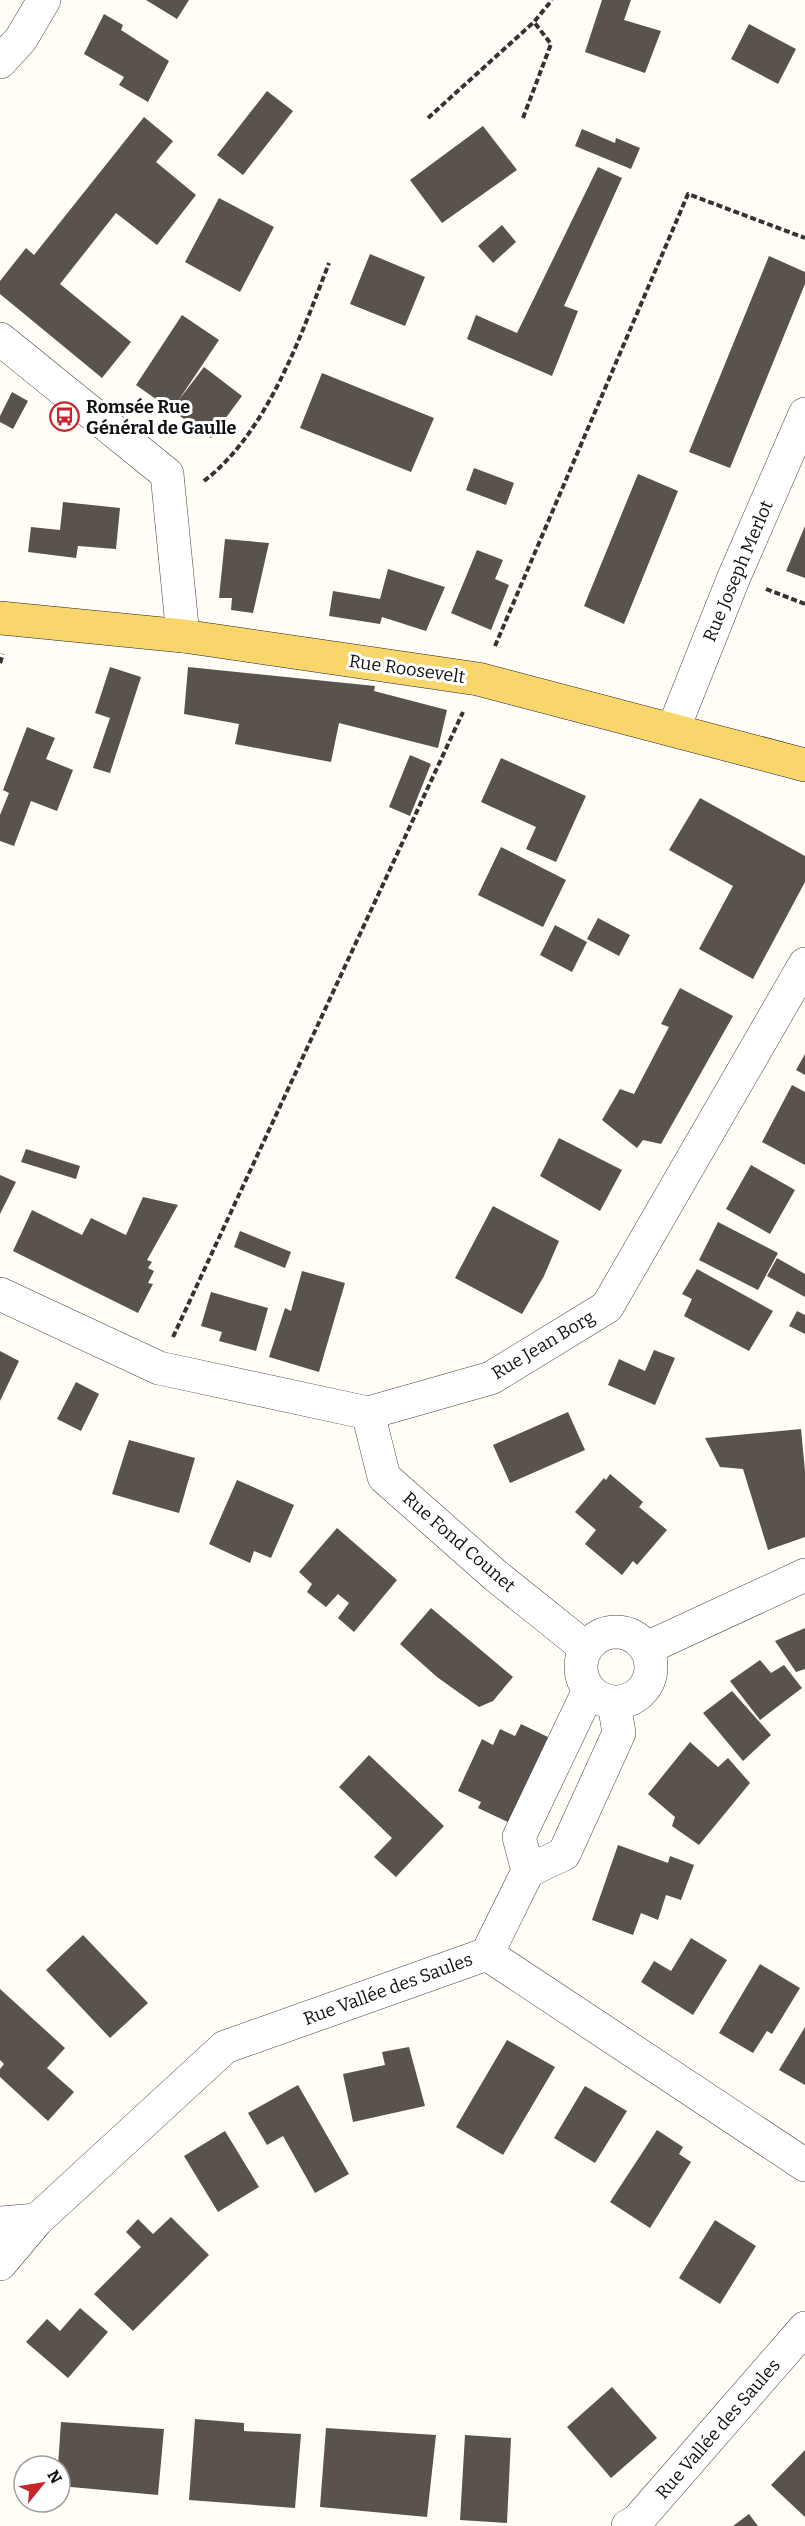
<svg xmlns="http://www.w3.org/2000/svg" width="805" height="2526" font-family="Bitter,serif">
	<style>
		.building { fill: #5a524d }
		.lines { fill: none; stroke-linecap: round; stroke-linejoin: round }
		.minor-casing { stroke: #444; stroke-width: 34 }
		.major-casing { stroke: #222; stroke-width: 34 }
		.path { stroke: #333; stroke-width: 4; stroke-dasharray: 6 3; stroke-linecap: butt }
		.minor { stroke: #fff; stroke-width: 33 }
		.major { stroke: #f9d66b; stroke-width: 33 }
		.labels { text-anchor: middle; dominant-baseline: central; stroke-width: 6; stroke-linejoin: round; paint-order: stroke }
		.poi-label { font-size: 18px; font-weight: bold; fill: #111; stroke: #fff; text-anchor: start }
		.street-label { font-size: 18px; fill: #111; stroke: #fff }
	</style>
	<rect width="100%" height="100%" fill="#fffdf5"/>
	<!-- building -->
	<path class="building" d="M 146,0 L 189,0 L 177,19 Z
		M 602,0 L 631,0 L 624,20 L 661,31 L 645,73 L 585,52 Z
		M 104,14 L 123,25 L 121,30 L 169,61 L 148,102 L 119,85 L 124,77 L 84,54 Z
		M 749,24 L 796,49 L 778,84 L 731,59 Z
		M 267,91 L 293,111 L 243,175 L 217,155 Z
		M 144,117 L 173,141 L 156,162 L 196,195 L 157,245 L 116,213 L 60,284 L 131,342 L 102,378 L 0,294 L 0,281 L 26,248 L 34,255 Z
		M 483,126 L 517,170 L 442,223 L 410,180 Z
		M 582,129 L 615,143 L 616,138 L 640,148 L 631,169 L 575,146 Z
		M 598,167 L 622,178 L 564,306 L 578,311 L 552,376 L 467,339 L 476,315 L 517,333 Z
		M 219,198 L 274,227 L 240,292 L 185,262 Z
		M 502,225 L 516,242 L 493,263 L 478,246 Z
		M 370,254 L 425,277 L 405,326 L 350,304 Z
		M 769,256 L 805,272 L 805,284 L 730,468 L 689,452 Z
		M 182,315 L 219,340 L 178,401 L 204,367 L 242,396 L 211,438 L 136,385 Z
		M 322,373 L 434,418 L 411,472 L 300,428 Z
		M 12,392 L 28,401 L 13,429 L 0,422 L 0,416 Z
		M 474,468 L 514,483 L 506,505 L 466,490 Z
		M 638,474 L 678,491 L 624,624 L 584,606 Z
		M 63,502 L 120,508 L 116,549 L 78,546 L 76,558 L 28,552 L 31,527 L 60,530 Z
		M 805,526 L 805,578 L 786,571 Z
		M 225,539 L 269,543 L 253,613 L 231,610 L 232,598 L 219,598 Z
		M 477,550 L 503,560 L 495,579 L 509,585 L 491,630 L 451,613 Z
		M 388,569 L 445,587 L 426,631 L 382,617 L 380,624 L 329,616 L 333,591 L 380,599 Z
		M 110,667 L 141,677 L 110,773 L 93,768 L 110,718 L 95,713 Z
		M 188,667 L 375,686 L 374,691 L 447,710 L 438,748 L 339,723 L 331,762 L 235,744 L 239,724 L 184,714 Z
		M 27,727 L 55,738 L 46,759 L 73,770 L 57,811 L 31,801 L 14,846 L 0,841 L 0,815 L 9,793 L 3,790 Z
		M 410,755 L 431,764 L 410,816 L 389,807 Z
		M 501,758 L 586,796 L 556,862 L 526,849 L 536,827 L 481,802 Z
		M 700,798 L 805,856 L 805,882 L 753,979 L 699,949 L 733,886 L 669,850 Z
		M 501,847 L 566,880 L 543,927 L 478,895 Z
		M 598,918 L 630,935 L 619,956 L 587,939 Z
		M 555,925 L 587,942 L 572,972 L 540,955 Z
		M 680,988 L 733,1016 L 661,1144 L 643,1140 L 637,1148 L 602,1120 L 620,1089 L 634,1094 L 669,1027 L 661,1024 Z
		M 805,1054 L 805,1075 L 796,1070 Z
		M 792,1085 L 805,1092 L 805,1165 L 762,1142 Z
		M 559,1138 L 622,1170 L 600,1211 L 540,1176 Z
		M 26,1149 L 80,1166 L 76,1179 L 21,1162 Z
		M 751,1165 L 795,1190 L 770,1234 L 726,1209 Z
		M 0,1175 L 16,1182 L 0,1214 Z
		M 143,1197 L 178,1205 L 147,1260 L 152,1262 L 148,1268 L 154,1271 L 148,1283 L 153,1284 L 138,1313 L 13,1251 L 32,1210 L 82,1235 L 91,1218 L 126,1235 Z
		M 493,1206 L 559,1241 L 544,1276 L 522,1314 L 455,1278 Z
		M 718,1222 L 778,1253 L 758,1290 L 699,1260 Z
		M 240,1231 L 291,1252 L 285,1268 L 234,1247 Z
		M 777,1258 L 805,1274 L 805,1297 L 767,1276 Z
		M 697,1269 L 773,1311 L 749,1351 L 684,1316 L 692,1299 L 682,1294 Z
		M 302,1271 L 345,1283 L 319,1372 L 269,1357 L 285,1308 L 291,1311 Z
		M 211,1292 L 268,1308 L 256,1351 L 219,1341 L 222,1332 L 201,1326 Z
		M 797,1311 L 805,1315 L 805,1334 L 789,1326 Z
		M 654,1350 L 675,1358 L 655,1405 L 608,1385 L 619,1359 L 645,1371 Z
		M 0,1351 L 19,1361 L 0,1401 Z
		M 76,1382 L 99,1394 L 81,1431 L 57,1419 Z
		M 568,1412 L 585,1450 L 510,1483 L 493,1445 Z
		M 801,1429 L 805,1471 L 805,1537 L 768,1550 L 743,1469 L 720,1467 L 705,1438 Z
		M 129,1440 L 195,1458 L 179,1513 L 112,1494 Z
		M 610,1474 L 643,1502 L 639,1507 L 667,1530 L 637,1565 L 633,1561 L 622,1575 L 585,1544 L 596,1530 L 575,1512 L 604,1478 L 606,1480 Z
		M 237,1480 L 294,1505 L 271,1558 L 254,1551 L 250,1563 L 209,1544 Z
		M 337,1528 L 397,1580 L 354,1632 L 338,1618 L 349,1603 L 338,1594 L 326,1607 L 307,1592 L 312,1584 L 299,1572 Z
		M 431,1608 L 513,1677 L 493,1701 L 479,1707 L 437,1677 L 400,1644 Z
		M 805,1628 L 805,1669 L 796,1672 L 775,1641 Z
		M 760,1660 L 771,1673 L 784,1665 L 802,1688 L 760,1720 L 730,1681 Z
		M 732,1691 L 771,1735 L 743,1761 L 703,1713 Z
		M 521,1724 L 550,1738 L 510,1823 L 478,1808 L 481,1802 L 458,1791 L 482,1739 L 493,1745 L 500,1729 L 515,1736 Z
		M 690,1742 L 718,1767 L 728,1758 L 750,1783 L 699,1845 L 672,1826 L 675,1817 L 648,1794 Z
		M 369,1755 L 444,1826 L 396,1877 L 374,1857 L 392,1838 L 339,1787 Z
		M 618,1845 L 668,1863 L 670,1856 L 694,1865 L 681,1900 L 666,1895 L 658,1920 L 641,1913 L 633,1935 L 592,1920 Z
		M 83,1935 L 148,2003 L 110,2038 L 46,1970 Z
		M 691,1938 L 727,1960 L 693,2015 L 641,1982 L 654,1961 L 671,1971 Z
		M 760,1964 L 800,1988 L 772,2034 L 767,2031 L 753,2053 L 719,2033 Z
		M 0,1989 L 65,2048 L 47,2068 L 74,2092 L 48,2121 L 0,2077 L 0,2069 L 4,2064 L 0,2060 Z
		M 805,2027 L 805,2085 L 779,2070 Z
		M 507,2040 L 555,2067 L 503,2155 L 456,2127 Z
		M 409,2047 L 425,2106 L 353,2122 L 343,2074 L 385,2065 L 382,2052 Z
		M 298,2085 L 349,2174 L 315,2193 L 283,2136 L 267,2145 L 248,2113 Z
		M 585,2086 L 627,2111 L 595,2163 L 554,2138 Z
		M 657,2130 L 683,2147 L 679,2154 L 691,2162 L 650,2228 L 610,2202 Z
		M 225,2131 L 259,2187 L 218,2212 L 184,2156 Z
		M 171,2217 L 209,2255 L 133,2331 L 94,2294 L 141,2247 L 126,2232 L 138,2219 L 153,2234 Z
		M 715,2220 L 756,2246 L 720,2304 L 679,2278 Z
		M 80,2308 L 108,2332 L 68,2378 L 26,2342 L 47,2319 L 60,2331 Z
		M 612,2387 L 657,2438 L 611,2478 L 567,2427 Z
		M 195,2419 L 244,2423 L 244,2431 L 301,2434 L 295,2508 L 189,2500 Z
		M 61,2422 L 164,2429 L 158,2495 L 60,2486 L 58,2466 Z
		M 326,2428 L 436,2435 L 427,2517 L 320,2507 Z
		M 465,2435 L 511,2438 L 507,2523 L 460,2520 Z
		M 805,2450 L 805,2517 L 771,2485 Z
		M 749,2514 L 758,2526 L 733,2526 Z"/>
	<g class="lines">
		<defs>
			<path id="minor" d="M 0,62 L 21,39 L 44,0
				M 0,339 L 167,474 L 183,636
				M 673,730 L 734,577 L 805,414
				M 0,1294 L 159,1368 L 368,1413 L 491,1378 L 607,1307 L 805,964
				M 368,1413 L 384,1477 L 496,1576 L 586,1648
				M581 1667a35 35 0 1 1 70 0a35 35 0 1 1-70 0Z
				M 647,1648 L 805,1575
				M 528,1871 L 519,1837 L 589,1690
				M 487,1954 L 805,2165
				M 487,1954 L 528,1871 L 564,1854 L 619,1733 L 614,1703
				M 0,2223 L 37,2220
				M 0,2264 L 37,2220 L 225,2047 L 487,1954
				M 628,2526 L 637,2521 L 805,2328"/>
			<path id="major" d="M 0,618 L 183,636 L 478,679 L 805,765"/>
		</defs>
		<!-- minor casing -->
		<use href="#minor" class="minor-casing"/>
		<!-- major casing -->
		<use href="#major" class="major-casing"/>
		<!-- path -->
		<path class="path" d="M 428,118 L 534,22 L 552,0
			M 523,118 L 551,44 L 534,22
			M 204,481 C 268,432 301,335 329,263
			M 766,589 L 805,604
			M 495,646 L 688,194 L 805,238
			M 0,663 L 3,654
			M 173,1337 L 463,712"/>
		<!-- minor -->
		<use href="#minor" class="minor"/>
		<!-- major -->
		<use href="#major" class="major"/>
	</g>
	<!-- icons -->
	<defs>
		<symbol id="bus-ring" viewBox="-11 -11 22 22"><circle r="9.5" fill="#fff" stroke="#c4262e" stroke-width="1.5"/><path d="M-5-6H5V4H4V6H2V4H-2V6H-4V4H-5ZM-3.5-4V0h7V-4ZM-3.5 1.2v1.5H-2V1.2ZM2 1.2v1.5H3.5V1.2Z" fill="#c4262e"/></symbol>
	</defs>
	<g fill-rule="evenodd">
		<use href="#bus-ring" x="48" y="400" width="33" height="33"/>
	</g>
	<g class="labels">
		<!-- poi labels -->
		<g class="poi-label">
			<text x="86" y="407">Romsée Rue<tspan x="86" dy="21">Général de Gaulle</tspan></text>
		</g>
		<!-- street labels -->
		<g class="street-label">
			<text transform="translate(738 571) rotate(-67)">Rue Joseph Merlot</text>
			<text transform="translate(407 669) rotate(8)">Rue Roosevelt</text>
			<text transform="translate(543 1345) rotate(-31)">Rue Jean Borg</text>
			<text transform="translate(459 1542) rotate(41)">Rue Fond Counet</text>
			<text transform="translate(388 1989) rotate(-20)">Rue Vallée des Saules</text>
			<text transform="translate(718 2429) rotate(-49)">Rue Vallée des Saules</text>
		</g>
	</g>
	<!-- north arrow -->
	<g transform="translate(42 2484) rotate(60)"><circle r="28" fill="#ffffff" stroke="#a0a0a0" stroke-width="1.5"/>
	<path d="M0-4.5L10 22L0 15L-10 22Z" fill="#c4262e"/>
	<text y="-9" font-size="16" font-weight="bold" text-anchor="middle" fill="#111111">N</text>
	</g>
</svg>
